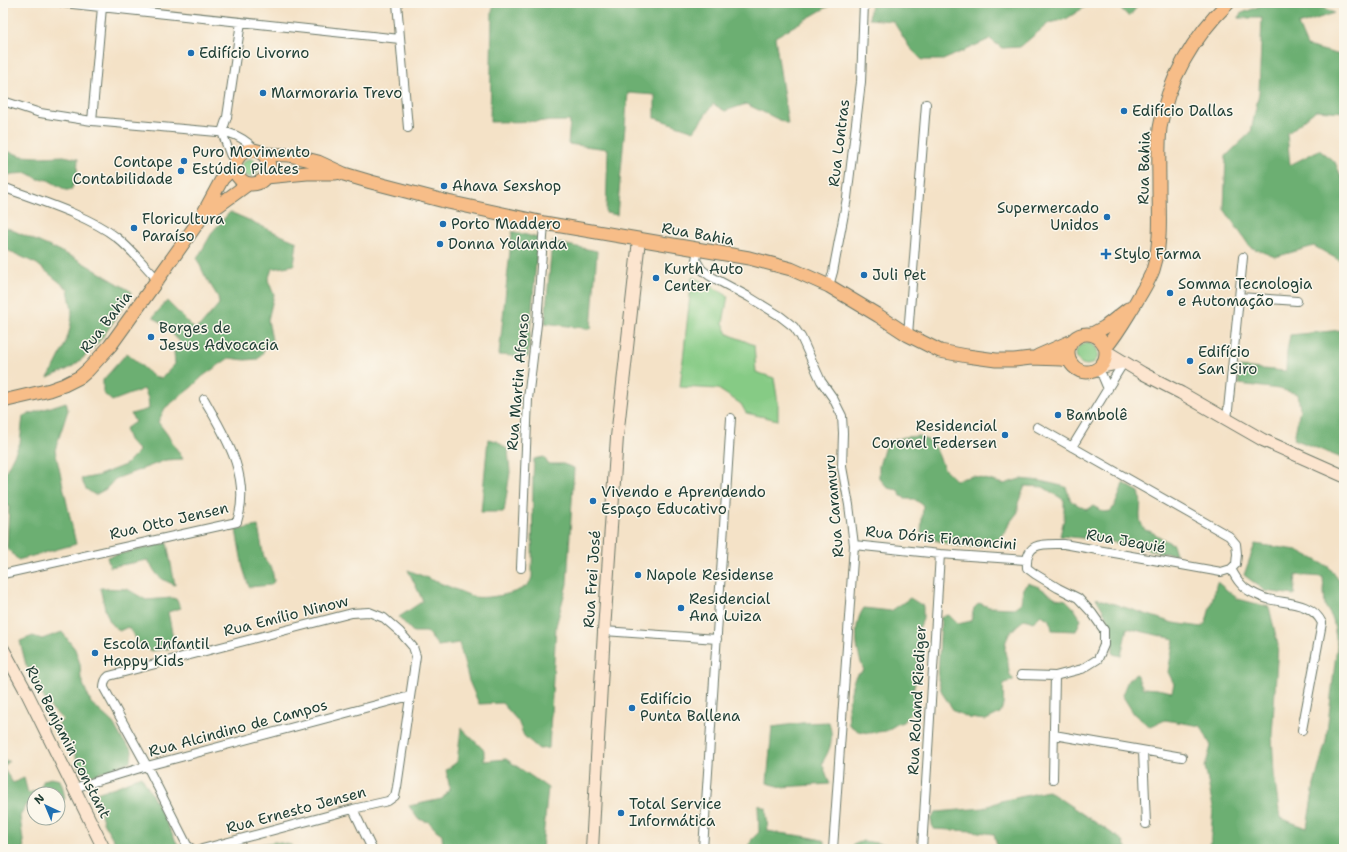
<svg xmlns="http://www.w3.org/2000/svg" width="1347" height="852" font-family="'Shantell Sans',sans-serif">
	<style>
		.green { fill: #86cb85; stroke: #52845c }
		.forest { fill: #6caf72; stroke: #467653 }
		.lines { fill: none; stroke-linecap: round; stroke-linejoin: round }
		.street-casing { stroke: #6a7767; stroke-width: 10 }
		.secondary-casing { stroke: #6a7767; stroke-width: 14 }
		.primary-casing { stroke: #6a7767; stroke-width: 15 }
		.street { stroke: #fff; stroke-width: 8 }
		.secondary { stroke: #fce5cf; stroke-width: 12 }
		.primary { stroke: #f7bd88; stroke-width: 13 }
		.poi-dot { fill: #1f6fb2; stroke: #fbf7ec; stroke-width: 1.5 }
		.labels { text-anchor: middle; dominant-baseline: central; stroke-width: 3; stroke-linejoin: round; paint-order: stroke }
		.poi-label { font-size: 15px; fill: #1f3d34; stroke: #fbf7ec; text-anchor: start }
		.street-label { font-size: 15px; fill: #1f3d34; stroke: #fbf7ec }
	</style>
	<rect width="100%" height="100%" fill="#fbf7ec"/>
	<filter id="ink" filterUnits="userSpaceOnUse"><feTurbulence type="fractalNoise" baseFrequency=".025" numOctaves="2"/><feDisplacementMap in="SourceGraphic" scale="8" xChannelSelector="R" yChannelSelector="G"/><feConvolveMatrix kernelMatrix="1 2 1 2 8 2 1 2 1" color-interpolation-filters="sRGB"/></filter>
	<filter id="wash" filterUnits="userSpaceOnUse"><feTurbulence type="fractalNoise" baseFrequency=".012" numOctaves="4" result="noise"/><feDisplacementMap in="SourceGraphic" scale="16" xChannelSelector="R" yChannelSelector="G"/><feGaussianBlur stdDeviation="0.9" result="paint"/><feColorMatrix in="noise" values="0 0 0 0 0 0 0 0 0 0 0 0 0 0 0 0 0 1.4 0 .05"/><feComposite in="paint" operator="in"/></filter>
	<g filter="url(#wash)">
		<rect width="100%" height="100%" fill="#f4e2c7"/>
		<!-- green -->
		<path class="green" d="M241 168a9 9 0 1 1 18 0a9 9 0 1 1-18 0Z
			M 692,277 L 706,283 L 728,296 L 723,323 L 728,334 L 754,345 L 756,372 L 774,378 L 778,403 L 778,420 L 746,413 L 741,404 L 718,389 L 680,387 Z
			M1076 354a11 11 0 1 1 22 0a11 11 0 1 1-22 0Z"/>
		<!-- forest -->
		<path class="forest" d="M 494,3 L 834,3 L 775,37 L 788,124 L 746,104 L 725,111 L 713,104 L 694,131 L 655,118 L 655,95 L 628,93 L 617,215 L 606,213 L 608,149 L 568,144 L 570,121 L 490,122 L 492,12 Z
			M 871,3 L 1091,3 L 1066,19 L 1049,23 L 1020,47 L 1002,48 L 990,39 L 943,60 L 922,60 L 910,48 L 893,21 L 869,19 Z
			M 1115,3 L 1140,3 L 1129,17 Z
			M 1314,3 L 1334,13 L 1298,25 L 1307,46 L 1344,56 L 1344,112 L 1316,110 L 1287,134 L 1290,165 L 1319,150 L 1335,162 L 1344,183 L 1344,263 L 1314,246 L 1275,257 L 1250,247 L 1224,209 L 1226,156 L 1251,132 L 1259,93 L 1262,18 L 1239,18 L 1240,14 L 1262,5 Z
			M 3,150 L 22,156 L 38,157 L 64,156 L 78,159 L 77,177 L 71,190 L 66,190 L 48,180 L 38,179 L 28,173 L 12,174 L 3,177 Z
			M 230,212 C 253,221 274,233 297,242 L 294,265 L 272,269 L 268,280 L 274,295 L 268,320 L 272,340 L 258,359 L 245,360 L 229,358 L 203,376 L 192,387 L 165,408 L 158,422 L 167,434 L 183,459 L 166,460 L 115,479 L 106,489 L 95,495 L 86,489 L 81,479 L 97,476 L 125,465 L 139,451 L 129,440 L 125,429 L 135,422 L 131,414 L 149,409 L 148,398 L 144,389 L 112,401 L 103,393 L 103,380 L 127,353 L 154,377 L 162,378 L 175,364 L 174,351 L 180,342 L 167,328 L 153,317 L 167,301 L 195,329 L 202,324 L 219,304 L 218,297 L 205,276 L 197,259 L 213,231 Z
			M 3,226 L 75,258 L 132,292 C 116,318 99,348 73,366 C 66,371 56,374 48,378 C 59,359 71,336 72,314 C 72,306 69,297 68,289 L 37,264 L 3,248 Z
			M 512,232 L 515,232 L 538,238 L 528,357 L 499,355 Z
			M 552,242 L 597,251 L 591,329 L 545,323 Z
			M 1342,330 L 1340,355 L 1344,368 L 1344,459 L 1294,439 L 1300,409 L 1298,394 L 1279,389 L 1239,384 L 1238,367 L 1286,371 L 1287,351 L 1290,335 Z
			M 66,402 L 68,410 L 55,450 L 76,544 L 18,560 L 7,548 L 9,506 L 3,504 L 3,474 L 5,473 L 20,443 L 23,416 Z
			M 919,436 L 929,441 L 936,449 L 944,468 L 956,480 L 973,476 L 1004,484 L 1020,479 L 1041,481 L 1066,487 L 1071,501 L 1087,510 L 1093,506 L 1104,512 L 1111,511 C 1117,502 1120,494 1123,483 L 1139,492 C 1144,508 1135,517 1145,530 C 1156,532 1162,540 1173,544 L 1176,554 C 1160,554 1143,548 1127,545 C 1105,540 1082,538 1060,536 L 1064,519 L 1064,500 L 1043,487 L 1025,486 L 1018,503 L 1018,512 L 1011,521 L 1003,535 L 990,545 L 969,547 L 952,545 L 928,538 L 921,533 L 923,505 L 914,499 L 907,499 L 901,496 L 898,490 L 888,488 L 879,478 L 879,466 L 886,443 L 904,437 Z
			M 488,439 L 497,441 L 508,450 L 510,472 L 504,512 L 481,512 Z
			M 544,457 L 548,464 L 563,464 L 574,468 L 567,584 L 556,626 L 549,748 L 539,749 L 524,736 L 518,721 L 502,703 L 479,704 L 469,681 L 459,643 L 438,646 L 427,632 L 413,632 L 399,617 L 423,601 L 408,570 L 474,597 C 487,599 521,594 529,583 C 531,581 531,579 532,577 L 533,477 L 534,459 Z
			M 258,526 L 264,558 L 272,569 L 274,581 L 271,585 L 249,587 L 243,568 L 236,530 Z
			M 167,543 L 175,585 C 158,578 157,576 148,560 L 110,567 L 107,557 Z
			M 1255,544 L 1297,550 L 1329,567 L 1344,587 L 1344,849 L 1210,849 L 1213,807 L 1205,767 L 1211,746 L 1201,726 L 1165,720 L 1150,727 L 1134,714 L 1122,695 L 1128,680 L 1136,674 L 1143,688 L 1157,689 L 1172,692 L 1174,684 L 1168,672 L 1174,639 L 1127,628 L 1121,656 L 1113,654 C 1113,626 1110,622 1096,598 L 1173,623 L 1202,627 L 1206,622 L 1217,582 L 1238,599 L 1269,607 L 1278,645 L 1272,735 L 1274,774 L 1280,818 L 1307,828 L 1314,785 L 1326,741 L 1337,645 L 1333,619 L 1325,606 L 1323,577 L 1296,575 L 1294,595 L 1265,591 L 1244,575 Z
			M 1028,583 L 1039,587 L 1056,598 L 1066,600 L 1073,607 L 1081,619 L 1076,631 L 1052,630 L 1050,620 L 1041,615 L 1033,622 L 1025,619 C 1015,627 1004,636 1005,650 C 1005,654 1007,658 1008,663 C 1009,670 1008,674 1014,680 L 1004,683 C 1002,696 1006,701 1000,713 L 986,720 L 969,718 L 954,711 L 942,693 L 938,679 L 941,617 L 949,615 L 958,624 L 971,621 L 974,608 L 979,603 L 989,607 L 1014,608 L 1021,603 L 1023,588 Z
			M 100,588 L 127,589 L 146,600 L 172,598 L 176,599 L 181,608 L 168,612 L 175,648 L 151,651 L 139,643 L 128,627 L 119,631 L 110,622 L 105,609 Z
			M 910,598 L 923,606 L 923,619 L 918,631 L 920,642 L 914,690 L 916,702 L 912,711 L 903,722 L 897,724 L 886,731 L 869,733 L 858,731 L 849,725 L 848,706 L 853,682 L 856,676 L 864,670 C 856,653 852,624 864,608 L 891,611 Z
			M 62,632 L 75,649 L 80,664 L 81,679 L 91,703 L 113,723 L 122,739 L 132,750 L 131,761 L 91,776 C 73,769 80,762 73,749 C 69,740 63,732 58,724 L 63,720 L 48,705 L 26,665 L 20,641 L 33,636 L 42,639 Z
			M 829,722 C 834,740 831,748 822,763 L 830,784 L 782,787 L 767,783 L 772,727 L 802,723 Z
			M 461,728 L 484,750 L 484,761 L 506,759 L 534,778 L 548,788 L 542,849 L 443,849 L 442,834 L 436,830 L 429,822 L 418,819 L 409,806 L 442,799 L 450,789 L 446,770 L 457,762 Z
			M 3,761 L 9,761 L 3,768 L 13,783 L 24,778 L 28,793 L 39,790 L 44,780 L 51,778 L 60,780 L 63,788 L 65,799 L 58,804 L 58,794 L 34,794 L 34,801 L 25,806 L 20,816 L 24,849 L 3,849 Z
			M 141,776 L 151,793 L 180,849 L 119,849 L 103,822 L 96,793 L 118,786 Z
			M 1048,791 L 1122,840 L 1127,849 L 998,849 L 994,834 L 972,831 L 933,829 L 931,819 L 937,812 L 983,808 L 1001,801 Z
			M 758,805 L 766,808 L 768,831 C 787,835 806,835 825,841 L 825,849 L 748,849 L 752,839 L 759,832 Z
			M 863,841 L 890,845 L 901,849 L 851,849 L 853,845 Z
			M 275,842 L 291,845 L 294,849 L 247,849 L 262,844 Z"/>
	</g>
	<g filter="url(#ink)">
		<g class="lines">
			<defs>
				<path id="street" d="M 63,3 L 400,39
					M 397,3 L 408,128
					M 3,101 L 40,113 L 92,121 L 229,133 C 240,136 248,142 256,150
					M 92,121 L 102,7
					M 222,132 L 227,117 L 241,22
					M 222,132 L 230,154 L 235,162
					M 3,187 C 37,200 87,215 116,237 C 131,249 144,265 157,279
					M 698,250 L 696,260 L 701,269 L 710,276 L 749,297 L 780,316 L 794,327 L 801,337 L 821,381 L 833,398 L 842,416 L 843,433 L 842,467 L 849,505 L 854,545 L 833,849
					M 829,286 L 833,272 L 847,198 L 861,82 L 864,3
					M 1239,297 L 1297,301
					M 908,335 L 926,104
					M 1097,371 L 1102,375 L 1108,389
					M 1227,420 L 1243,257
					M 1072,447 L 1124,362
					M 854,545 L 940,554 L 1026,560
					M 521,568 L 528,399 L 537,324 L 544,223
					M 1231,569 C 1236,578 1241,587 1251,592 C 1256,594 1262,598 1268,599 C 1288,604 1312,602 1322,623 L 1302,730
					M 3,574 L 237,522 C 252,477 225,436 204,399
					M 604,631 L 717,639
					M 1021,675 L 1055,676 L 1082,669 L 1098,659 L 1104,645 L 1104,630 L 1092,613 L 1078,598 L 1058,588 L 1035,574 L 1027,568 C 1025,541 1044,544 1064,544 L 1221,572 L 1231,569 L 1236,564 L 1237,554 L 1236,544 L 1229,536 L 1037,427
					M 1054,735 L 1182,757
					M 1143,751 L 1146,824
					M 1053,779 L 1055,676
					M 74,788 L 147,766 L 410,696
					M 353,809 L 372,849
					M 192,849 L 187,845 L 147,766 L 104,688 C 104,682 105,679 109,676 L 352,613 L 369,612 L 384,618 L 400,632 L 413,647 L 416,656 L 397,787 L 395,796 L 388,801 L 353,809 L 202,849
					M 703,849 L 731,418
					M 922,849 L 940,554"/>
				<path id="secondary" d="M 1107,352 L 1142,373 L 1181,393 L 1263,440 L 1344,476
					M 1101,367 L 1124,362
					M 3,649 L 27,693 L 104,849
					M 592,849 L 604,631 L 617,437 L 639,240"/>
				<path id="primary" d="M235 167a17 17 0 1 1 34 0a17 17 0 1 1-34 0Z
					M 263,154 L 289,155 L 306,159 L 318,162 L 344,174 L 371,182 L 448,202 L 544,223 L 749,258 L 791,269 L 829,286 L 879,316 L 908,335 L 940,351 L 967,356 L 996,360 L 1014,360 L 1031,358 L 1062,359 L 1069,360
					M 266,177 L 307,173 L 336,173
					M 204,216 L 248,184
					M1068 353a19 19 0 1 1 38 0a19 19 0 1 1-38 0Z
					M 1092,334 L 1105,327 L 1128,309
					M 1106,347 C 1118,333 1126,318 1136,302 C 1142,291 1149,281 1153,270 C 1162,243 1159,213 1159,186 C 1159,167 1158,147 1160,128 C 1167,81 1194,36 1228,3
					M 1038,356 L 1072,341
					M 3,401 L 50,390 L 64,385 L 80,377 L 88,370 L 110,346 L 133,314 L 201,218 L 222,179 L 234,167"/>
			</defs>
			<!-- street casing -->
			<use href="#street" class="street-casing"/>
			<!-- secondary casing -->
			<use href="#secondary" class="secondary-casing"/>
			<!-- primary casing -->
			<use href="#primary" class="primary-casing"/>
			<!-- street -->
			<use href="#street" class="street"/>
			<!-- secondary -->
			<use href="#secondary" class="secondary"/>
			<!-- primary -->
			<use href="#primary" class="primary"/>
		</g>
	</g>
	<!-- markers -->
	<g class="poi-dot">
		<circle cx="191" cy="53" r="4"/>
		<circle cx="263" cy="93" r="4"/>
		<circle cx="1124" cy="111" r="4"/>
		<circle cx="184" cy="161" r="4"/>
		<circle cx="181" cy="171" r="4"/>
		<circle cx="444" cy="186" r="4"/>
		<circle cx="1107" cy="217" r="4"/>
		<circle cx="443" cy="224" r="4"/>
		<circle cx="134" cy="228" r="4"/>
		<circle cx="440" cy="244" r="4"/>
		<path d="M1104 248h4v4h4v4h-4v4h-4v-4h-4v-4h4z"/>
		<circle cx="864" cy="275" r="4"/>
		<circle cx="656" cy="278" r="4"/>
		<circle cx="1170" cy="293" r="4"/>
		<circle cx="151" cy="337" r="4"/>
		<circle cx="1190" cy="361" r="4"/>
		<circle cx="1058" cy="415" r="4"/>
		<circle cx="1005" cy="435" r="4"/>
		<circle cx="593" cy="501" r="4"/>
		<circle cx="638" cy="575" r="4"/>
		<circle cx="681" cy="608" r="4"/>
		<circle cx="95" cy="653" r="4"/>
		<circle cx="632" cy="708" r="4"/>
		<circle cx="621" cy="813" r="4"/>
	</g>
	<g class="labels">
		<!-- poi labels -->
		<g class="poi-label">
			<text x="199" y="53">Edifício Livorno</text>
			<text x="271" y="93">Marmoraria Trevo</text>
			<text x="1132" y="111">Edifício Dallas</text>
			<text x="192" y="152">Puro Movimento<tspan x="192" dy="17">Estúdio Pilates</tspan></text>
			<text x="173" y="162" text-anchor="end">Contape<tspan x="173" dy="17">Contabilidade</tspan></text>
			<text x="452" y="186">Ahava Sexshop</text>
			<text x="1099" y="208" text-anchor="end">Supermercado<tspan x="1099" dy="17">Unidos</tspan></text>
			<text x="142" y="219">Floricultura<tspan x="142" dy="17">Paraíso</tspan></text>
			<text x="451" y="224">Porto Maddero</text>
			<text x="448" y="244">Donna Yolannda</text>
			<text x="1114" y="254">Stylo Farma</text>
			<text x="664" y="269">Kurth Auto<tspan x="664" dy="17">Center</tspan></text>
			<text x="872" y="275">Juli Pet</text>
			<text x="1178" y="284">Somma Tecnologia<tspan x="1178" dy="17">e Automação</tspan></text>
			<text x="159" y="328">Borges de<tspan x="159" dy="17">Jesus Advocacia</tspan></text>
			<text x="1198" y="352">Edifício<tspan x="1198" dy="17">San Siro</tspan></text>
			<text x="1066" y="415">Bambolê</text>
			<text x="997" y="426" text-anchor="end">Residencial<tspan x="997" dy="17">Coronel Federsen</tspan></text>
			<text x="601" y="492">Vivendo e Aprendendo<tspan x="601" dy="17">Espaço Educativo</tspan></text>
			<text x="646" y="575">Napole Residense</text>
			<text x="689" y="599">Residencial<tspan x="689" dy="17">Ana Luiza</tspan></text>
			<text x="103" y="644">Escola Infantil<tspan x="103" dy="17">Happy Kids</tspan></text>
			<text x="640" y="699">Edifício<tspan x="640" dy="17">Punta Ballena</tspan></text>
			<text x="629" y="804">Total Service<tspan x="629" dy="17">Informática</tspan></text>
		</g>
		<!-- street labels -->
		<g class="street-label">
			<text transform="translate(839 143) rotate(-83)">Rua Lontras</text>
			<text transform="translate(1144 168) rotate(-89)">Rua Bahia</text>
			<text transform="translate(698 234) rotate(10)">Rua Bahia</text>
			<text transform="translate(106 322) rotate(-52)">Rua Bahia</text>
			<text transform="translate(518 382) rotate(-85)">Rua Martin Afonso</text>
			<text transform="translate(834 506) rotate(-95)">Rua Caramuru</text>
			<text transform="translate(169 521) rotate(-13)">Rua Otto Jensen</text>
			<text transform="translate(941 538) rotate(5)">Rua Dóris Fiamoncini</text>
			<text transform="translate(1126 541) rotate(10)">Rua Jequié</text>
			<text transform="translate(592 579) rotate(-86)">Rua Frei José</text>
			<text transform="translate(286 616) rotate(-14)">Rua Emílio Ninow</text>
			<text transform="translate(917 700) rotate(-87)">Rua Roland Riediger</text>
			<text transform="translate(238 728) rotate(-15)">Rua Alcindino de Campos</text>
			<text transform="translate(68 742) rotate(63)">Rua Benjamin Constant</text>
			<text transform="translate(296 810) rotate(-15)">Rua Ernesto Jensen</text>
		</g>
	</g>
	<!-- margin -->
	<rect width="1347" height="852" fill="none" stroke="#fbf7ec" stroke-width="16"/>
	<!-- north arrow -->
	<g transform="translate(46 806) rotate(316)"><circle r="19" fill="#fbf7ec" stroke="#a3ada2"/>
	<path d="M0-3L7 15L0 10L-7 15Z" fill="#1f6fb2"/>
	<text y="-6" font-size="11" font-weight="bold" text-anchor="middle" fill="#1f3d34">N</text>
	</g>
</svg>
